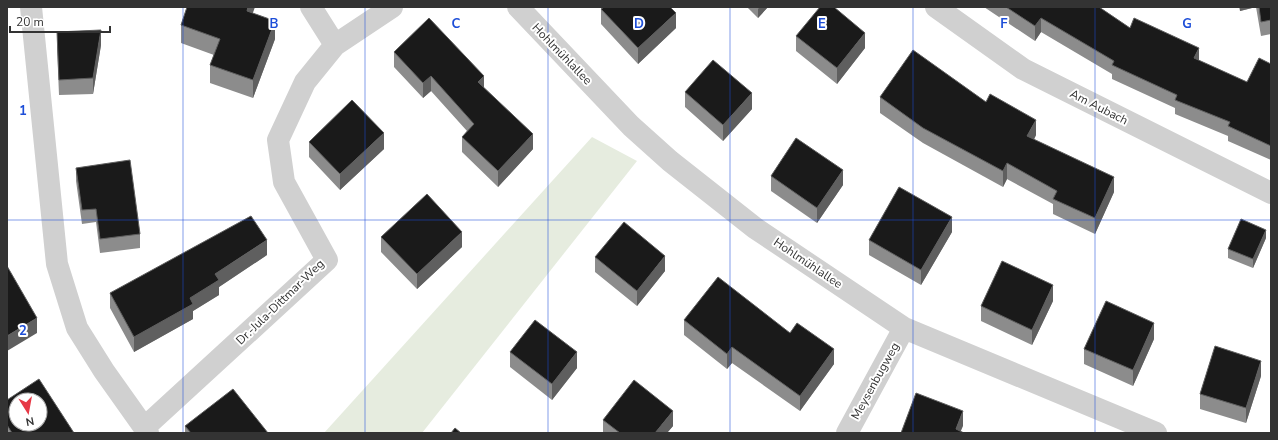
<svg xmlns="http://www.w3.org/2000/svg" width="1278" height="440" font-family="'Nunito Sans',sans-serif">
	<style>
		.green { fill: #e6ecdf }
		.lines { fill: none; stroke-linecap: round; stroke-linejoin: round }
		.minor { stroke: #d0d0d0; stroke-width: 22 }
		.wall { fill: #8c8c8c }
		.shaded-wall { fill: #5f5f5f }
		.building { fill: #1a1a1a; stroke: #5f5f5f; fill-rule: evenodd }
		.grid { fill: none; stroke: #1d4ed8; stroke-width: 1; stroke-opacity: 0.55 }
		.labels { text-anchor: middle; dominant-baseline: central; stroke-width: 4; stroke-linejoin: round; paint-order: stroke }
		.street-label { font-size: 12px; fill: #333; stroke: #fff }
		.grid-label { font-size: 13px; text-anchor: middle; font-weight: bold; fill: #1d4ed8; stroke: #fff; stroke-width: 4; stroke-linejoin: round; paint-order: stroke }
	</style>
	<rect width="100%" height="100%" fill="#fff"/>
	<!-- green -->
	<path class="green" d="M 592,137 L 637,161 L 422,433 L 324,433 Z"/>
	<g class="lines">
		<!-- minor -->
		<path class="minor" d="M 31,7 L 57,264 L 77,328 L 104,371 L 148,433
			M 311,7 L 335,45
			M 518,7 L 631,126 L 670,161 L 755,228 L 904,328 L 1156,433
			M 936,7 L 1023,69 L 1271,193
			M 145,427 L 327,260 L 284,182 L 278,140 L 305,82 L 335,45 L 392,7
			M 847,433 L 904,328"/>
	</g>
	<!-- wall -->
	<path class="wall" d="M 747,7 L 768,7 L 758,18 Z
		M 984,7 L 1099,7 L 1130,28 L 1199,61 L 1247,82 L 1271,64 L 1271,160 L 1228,141 L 1228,136 L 1175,114 L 1175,108 L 1112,79 L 1112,74 L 1041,32 L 1035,41 Z
		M 1239,7 L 1271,7 L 1271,34 L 1261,36 L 1256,7 L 1240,11 Z
		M 601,9 L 676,28 L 638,64 L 601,24 Z
		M 252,13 L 275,39 L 253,98 L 210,83 L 210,65 L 214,55 L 181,43 L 181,25 Z
		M 57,32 L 101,45 L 93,94 L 59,95 L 57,47 Z
		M 796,36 L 865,48 L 837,84 L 796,51 Z
		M 394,52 L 484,88 L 533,149 L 498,187 L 462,152 L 462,137 L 467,131 L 431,91 L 423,98 L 394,67 Z
		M 685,92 L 752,109 L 723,141 L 685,107 Z
		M 880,97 L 986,102 L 1036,135 L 1034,140 L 1114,192 L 1095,234 L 1053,214 L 1053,204 L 1007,179 L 1003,187 L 923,143 L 880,113 Z
		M 309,142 L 384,149 L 340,190 L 309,157 Z
		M 76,168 L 140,234 L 140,248 L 100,253 L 96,222 L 82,224 L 76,181 Z
		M 771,176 L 843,185 L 817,223 L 771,191 Z
		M 952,232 L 921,285 L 869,255 L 869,240 Z
		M 381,237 L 462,247 L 417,289 L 381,252 Z
		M 1266,238 L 1253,268 L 1228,258 L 1228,249 Z
		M 267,255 L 219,287 L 219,295 L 193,311 L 193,319 L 134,352 L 110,308 L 110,293 Z
		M 595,257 L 665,271 L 637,306 L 595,272 Z
		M 1053,301 L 1032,345 L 981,321 L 981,306 Z
		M 684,320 L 790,333 L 834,364 L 800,411 L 732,363 L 727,369 L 684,335 Z
		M 1154,339 L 1133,386 L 1084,364 L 1084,349 Z
		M 510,352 L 577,368 L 552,400 L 510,367 Z
		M 1261,376 L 1246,423 L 1200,409 L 1200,394 Z
		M 7,400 L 74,433 L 7,433 Z
		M 603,420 L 673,426 L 667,433 L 603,433 Z
		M 185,426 L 268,433 L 185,433 Z"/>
	<!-- shaded-wall -->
	<path class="shaded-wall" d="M 248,7 L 255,7 L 247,29 L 247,11 Z
		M 760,7 L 768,7 L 758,18 L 758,9 Z
		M 1240,7 L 1256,7 L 1240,11 Z
		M 676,13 L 676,28 L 638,64 L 638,48 Z
		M 1041,18 L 1041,32 L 1035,41 L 1035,26 Z
		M 275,21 L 275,39 L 253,98 L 253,80 Z
		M 101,30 L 101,45 L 93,94 L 93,78 Z
		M 865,33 L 865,48 L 837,84 L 837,68 Z
		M 1199,48 L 1199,62 L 1194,58 Z
		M 431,76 L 431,91 L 423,98 L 423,83 Z
		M 484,76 L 484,92 L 478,82 Z
		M 752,93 L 752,109 L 723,141 L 723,125 Z
		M 1036,120 L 1036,135 L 1027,152 L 1027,136 Z
		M 384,133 L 384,149 L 340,190 L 340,174 Z
		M 533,134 L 533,149 L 498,187 L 498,171 Z
		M 1007,163 L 1007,179 L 1003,187 L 1003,171 Z
		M 843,170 L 843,185 L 817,223 L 817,208 Z
		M 1114,177 L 1114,192 L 1095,234 L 1095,218 Z
		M 952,217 L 952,232 L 921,285 L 921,270 Z
		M 1266,230 L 1266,238 L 1253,268 L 1253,259 Z
		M 462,232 L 462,247 L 417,289 L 417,274 Z
		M 267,240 L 267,255 L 219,287 L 219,295 L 193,311 L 193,319 L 134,352 L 134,337 L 190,298 L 215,274 Z
		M 665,256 L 665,271 L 637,306 L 637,291 Z
		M 1053,285 L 1053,301 L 1032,345 L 1032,330 Z
		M 37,318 L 37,333 L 7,351 L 7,336 Z
		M 1154,323 L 1154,339 L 1133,386 L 1133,370 Z
		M 732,347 L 732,363 L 727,369 L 727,354 Z
		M 834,349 L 834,364 L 800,411 L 800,396 Z
		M 577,352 L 577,368 L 552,400 L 552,384 Z
		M 1261,361 L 1261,376 L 1246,423 L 1246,408 Z
		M 673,411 L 673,426 L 667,433 L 655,433 Z
		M 963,411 L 963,426 L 960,433 L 956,429 Z"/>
	<!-- building -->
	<path class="building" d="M 187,7 L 248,7 L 247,11 L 275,21 L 253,80 L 210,65 L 220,39 L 181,25 Z
		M 604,7 L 670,7 L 676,13 L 638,48 L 601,9 Z
		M 820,7 L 834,7 L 865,33 L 837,68 L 796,36 Z
		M 1006,7 L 1099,7 L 1130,28 L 1134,18 L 1199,48 L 1194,58 L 1247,82 L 1259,58 L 1271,64 L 1271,146 L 1228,126 L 1230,122 L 1175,100 L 1177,95 L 1112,65 L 1114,61 L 1041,18 L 1035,26 Z
		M 1259,7 L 1271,7 L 1271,20 L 1261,22 Z
		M 429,18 L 484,76 L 478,82 L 533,134 L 498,171 L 462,137 L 474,124 L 431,76 L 423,83 L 394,52 Z
		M 101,30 L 93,78 L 59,80 L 57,32 Z
		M 913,50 L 986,102 L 990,94 L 1036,120 L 1027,136 L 1114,177 L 1095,218 L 1053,199 L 1057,191 L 1007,163 L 1003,171 L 923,128 L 880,97 Z
		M 713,60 L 752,93 L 723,125 L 685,92 Z
		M 352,100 L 384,133 L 340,174 L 309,142 Z
		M 796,138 L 843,170 L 817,208 L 771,176 Z
		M 130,160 L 140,234 L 100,239 L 96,209 L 82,210 L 76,168 Z
		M 899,187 L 952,217 L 921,270 L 869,240 Z
		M 427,194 L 462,232 L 417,274 L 381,237 Z
		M 251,216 L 267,240 L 215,274 L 219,280 L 190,298 L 193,304 L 134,337 L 110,293 Z
		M 1241,219 L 1266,230 L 1253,259 L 1228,249 Z
		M 624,222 L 665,256 L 637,291 L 595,257 Z
		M 1002,261 L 1053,285 L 1032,330 L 981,306 Z
		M 7,266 L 37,318 L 7,336 Z
		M 718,277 L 790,333 L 797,323 L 834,349 L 800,396 L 732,347 L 727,354 L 684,320 Z
		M 1106,301 L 1154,323 L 1133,370 L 1084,349 Z
		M 535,320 L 577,352 L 552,384 L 510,352 Z
		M 1215,346 L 1261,361 L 1246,408 L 1200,394 Z
		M 39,379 L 74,433 L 12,433 L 7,425 L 7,400 ZM 16,400 L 40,400 L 40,424 L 16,424 Z
		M 634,380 L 673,411 L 655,433 L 620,433 L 603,420 Z
		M 233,389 L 268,433 L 191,433 L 185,426 Z
		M 916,393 L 963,411 L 956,429 L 964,433 L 901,433 Z
		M 455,428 L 461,433 L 451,433 Z"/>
	<!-- grid -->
	<path class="grid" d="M 183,7 L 183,433M 365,7 L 365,433M 548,7 L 548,433M 730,7 L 730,433M 913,7 L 913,433M 1095,7 L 1095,433M 7,220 L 1271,220"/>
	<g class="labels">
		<!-- street labels -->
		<g class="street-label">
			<text transform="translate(562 54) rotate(46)">Hohlmühlallee</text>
			<text transform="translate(1099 107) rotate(27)">Am Aubach</text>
			<text transform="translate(808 263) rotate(34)">Hohlmühlallee</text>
			<text transform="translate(280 302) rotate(-44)">Dr.-Jula-Dittmar-Weg</text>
			<text transform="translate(875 381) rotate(-61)">Meysenbugweg</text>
		</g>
	</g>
	<g class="grid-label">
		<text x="274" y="28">B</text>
		<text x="456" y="28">C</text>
		<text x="639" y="28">D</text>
		<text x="822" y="28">E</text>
		<text x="1004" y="28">F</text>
		<text x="1187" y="28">G</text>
		<text x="23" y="115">1</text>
		<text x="23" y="335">2</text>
	</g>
	<!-- border -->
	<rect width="1278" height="440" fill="none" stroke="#333333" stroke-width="16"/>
	<!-- north arrow -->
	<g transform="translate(28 412) rotate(169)"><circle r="19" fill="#ffffff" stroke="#adadad"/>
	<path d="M0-3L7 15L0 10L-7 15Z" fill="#e63946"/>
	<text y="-6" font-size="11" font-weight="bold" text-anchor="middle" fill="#333333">N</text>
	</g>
	<!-- scale -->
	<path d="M10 26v6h100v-6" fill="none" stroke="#333333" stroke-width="2"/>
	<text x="16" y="26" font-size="12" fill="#333333" stroke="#ffffff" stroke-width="3" paint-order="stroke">20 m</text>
</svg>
